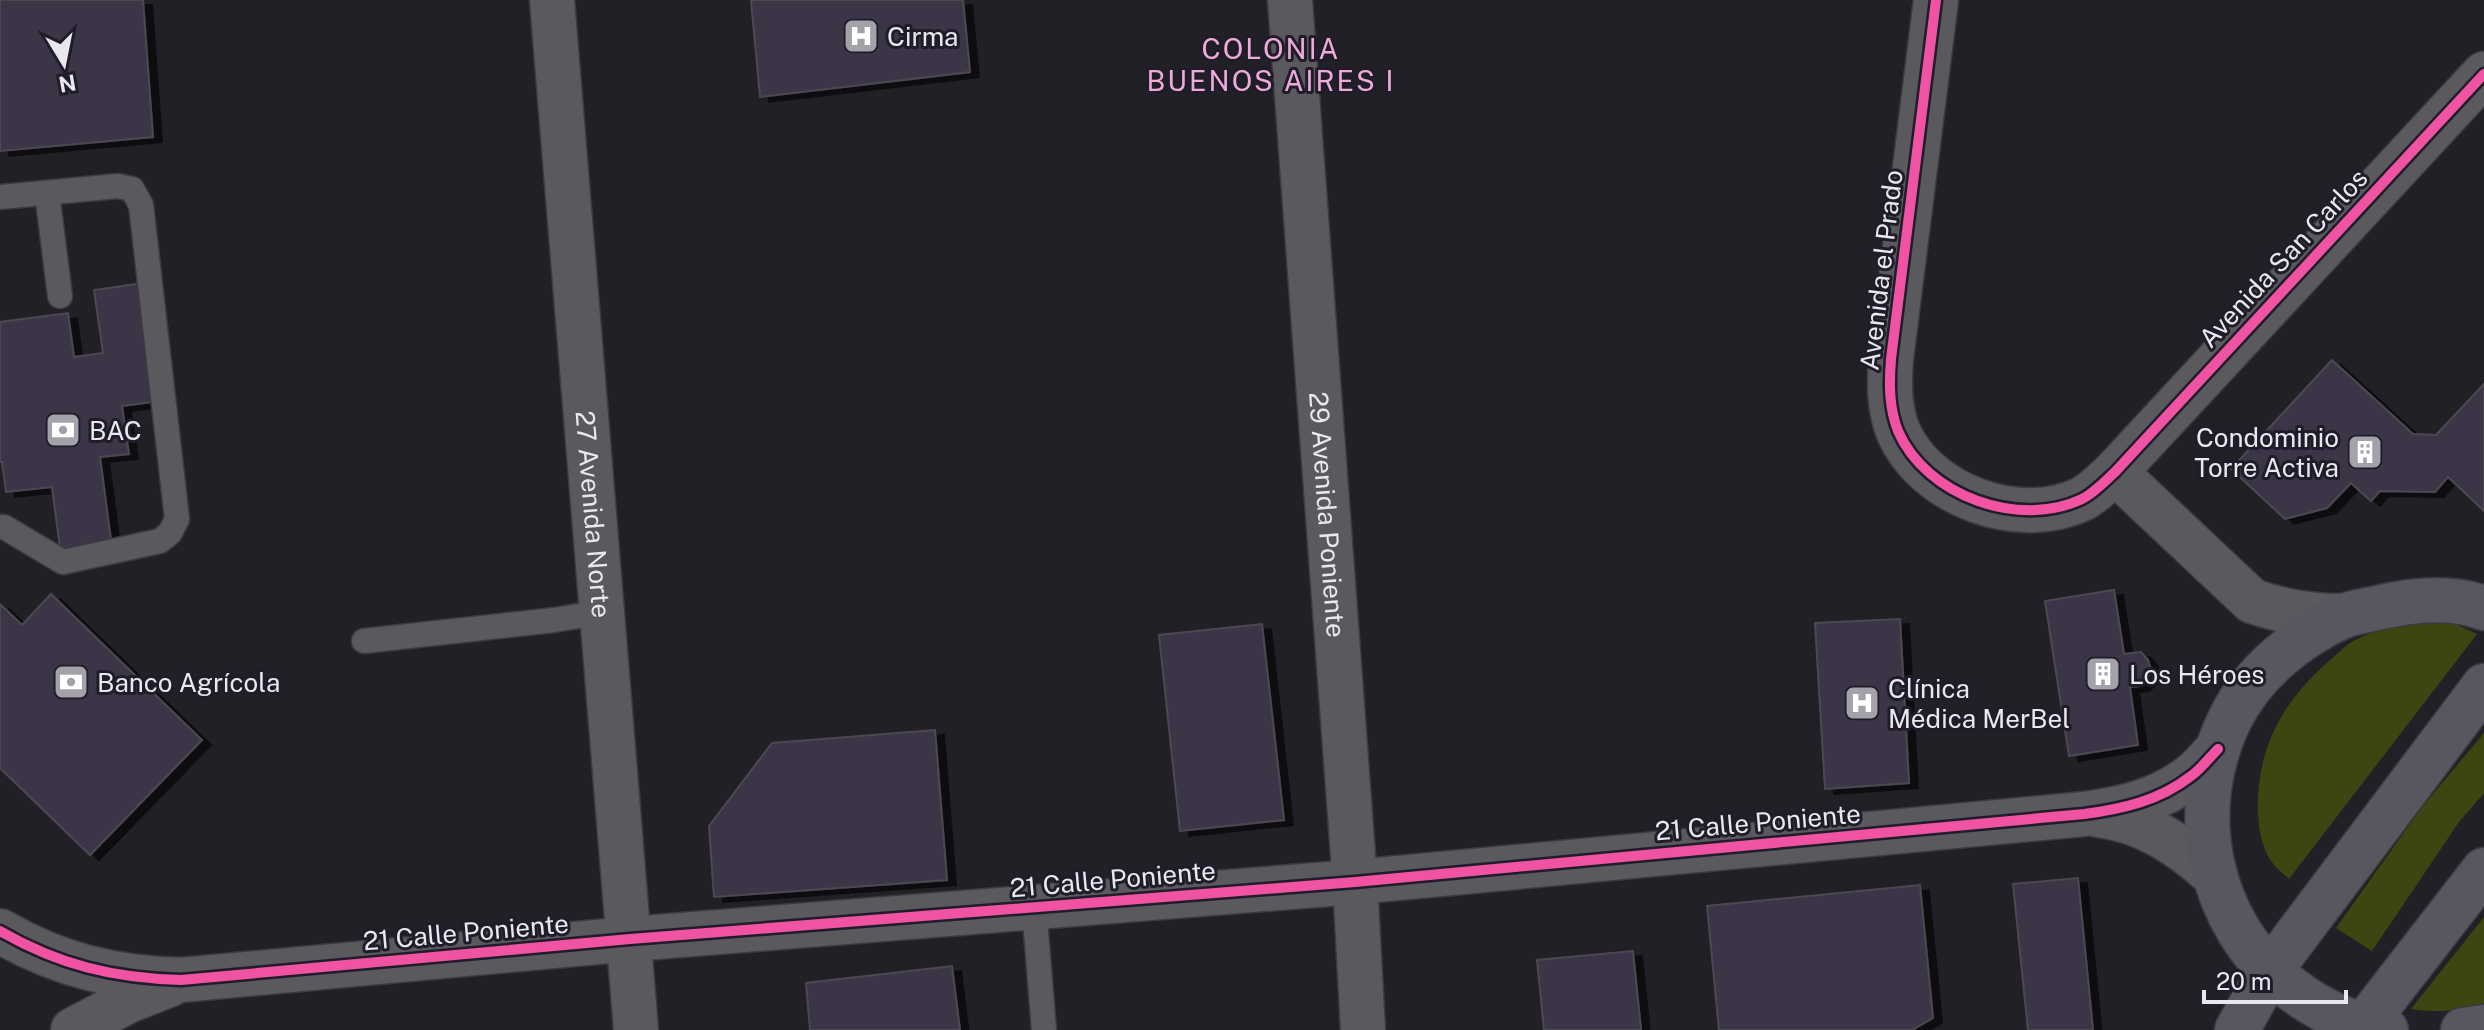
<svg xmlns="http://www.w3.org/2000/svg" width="2484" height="1030" font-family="'Public Sans',sans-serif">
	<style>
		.green { fill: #3e4511 }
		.building { fill: #3b3547; stroke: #4b4a50; stroke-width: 2; filter: url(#shadow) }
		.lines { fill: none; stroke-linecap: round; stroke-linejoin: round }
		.lane-casing { stroke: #3b3a40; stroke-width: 27 }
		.street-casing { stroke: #3b3a40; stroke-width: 47 }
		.primary-casing { stroke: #3b3a40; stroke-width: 47 }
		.lane { stroke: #5a595e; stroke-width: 24 }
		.street { stroke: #5a595e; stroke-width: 44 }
		.primary { stroke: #575760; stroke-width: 44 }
		.cycleway-casing { stroke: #1f1d29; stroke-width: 15 }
		.cycleway { stroke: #f153a3; stroke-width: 10 }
		.labels { text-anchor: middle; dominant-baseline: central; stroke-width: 6; stroke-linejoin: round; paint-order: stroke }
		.poi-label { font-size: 26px; fill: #e9e8f1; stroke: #1f1d29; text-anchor: start }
		.street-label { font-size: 26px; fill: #e9e8f1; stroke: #1f1d29 }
		.neighbourhood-label { font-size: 28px; letter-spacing: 2px; fill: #efaad9; stroke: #1f1d29 }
	</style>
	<defs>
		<filter id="shadow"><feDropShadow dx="9" dy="5" stdDeviation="0" flood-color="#0009"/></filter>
	</defs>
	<rect width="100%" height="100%" fill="#212026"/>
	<!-- green -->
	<path class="green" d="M 2429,621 L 2453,623 L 2477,634 L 2289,879 C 2282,872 2272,865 2268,856 C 2259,839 2257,816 2258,797 C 2261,739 2287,698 2330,660 C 2337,654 2345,646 2353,641 C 2378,628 2402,625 2429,621 Z
		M 2484,733 L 2484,793 L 2459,822 L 2372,951 L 2336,928 L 2422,807 Z
		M 2484,917 L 2484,1004 C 2459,1011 2438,1013 2411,1009 Z"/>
	<!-- building -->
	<path class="building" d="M 0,0 L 143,0 L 153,137 L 0,151 Z
		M 751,0 L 963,0 L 970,72 L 760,97 Z
		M 144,283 L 160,401 L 122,406 L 129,454 L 100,457 L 112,548 L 61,556 L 52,487 L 6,492 L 2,462 L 0,462 L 0,322 L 68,313 L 74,357 L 103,353 L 94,290 Z
		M 2332,360 L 2413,434 L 2436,435 L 2484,384 L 2484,511 L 2448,477 L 2435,492 L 2380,491 L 2371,501 L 2351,483 L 2327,508 L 2285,519 L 2231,469 Z
		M 2114,590 L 2124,654 L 2141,652 L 2148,660 L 2151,670 L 2149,678 L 2140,686 L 2130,687 L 2138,745 L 2069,756 L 2045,601 Z
		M 51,594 L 202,740 L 90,855 L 0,768 L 0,604 L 22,625 Z
		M 1900,619 L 1909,783 L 1825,789 L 1815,623 Z
		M 1262,624 L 1284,820 L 1180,831 L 1159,635 Z
		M 935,730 L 947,880 L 714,897 L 709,826 L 772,743 Z
		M 2078,878 L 2093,1030 L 2028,1030 L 2013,884 Z
		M 1920,885 L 1933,1018 L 1912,1030 L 1719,1030 L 1707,906 Z
		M 1633,951 L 1641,1030 L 1544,1030 L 1537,960 Z
		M 952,966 L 960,1030 L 810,1030 L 806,983 Z"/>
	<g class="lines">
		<defs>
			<path id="lane" d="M 47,193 L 60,296
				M 0,197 L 118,186 L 132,189 L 141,205 L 177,519 L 170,533 L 160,541 L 63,562 L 4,527 L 0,527
				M 364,641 L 554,620 L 603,612
				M 1034,907 L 1044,1030"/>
			<g id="street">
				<path id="s1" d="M 552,0 L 636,1030"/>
				<path id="s2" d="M 1290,0 L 1355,882 L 1363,1030"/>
				<path d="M 1936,0 L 1891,359 C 1889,384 1889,408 1898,431 C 1926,496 2019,529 2082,499 C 2094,493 2105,481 2115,472 L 2484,74"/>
				<path d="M 2115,472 L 2252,601 C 2283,612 2310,616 2343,616"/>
				<path d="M 2098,815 C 2145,821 2179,844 2214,875"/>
				<path d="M 0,931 C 59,965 113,978 181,980 L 630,939 L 1355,882 L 2084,814 C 2122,809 2159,801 2191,776 C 2201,769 2209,758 2218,749"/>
				<path d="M 73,1030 L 128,1001 L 171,984"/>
			</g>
			<path id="primary" d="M 2237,1030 L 2269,972 L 2484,686
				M 2360,1030 L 2484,870
				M 2386,1030 C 2349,1025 2317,1009 2288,986 C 2207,923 2185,808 2231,717 C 2253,673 2297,637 2341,617 C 2352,612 2365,611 2377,608 C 2411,600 2450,595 2484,608
				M 2463,1030 L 2484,1027"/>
		</defs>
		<!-- lane casing -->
		<use href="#lane" class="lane-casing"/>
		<!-- street casing -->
		<use href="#street" class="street-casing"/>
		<!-- primary casing -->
		<use href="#primary" class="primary-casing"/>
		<!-- lane -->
		<use href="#lane" class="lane"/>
		<!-- street -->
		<use href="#street" class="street"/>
		<!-- primary -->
		<use href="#primary" class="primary"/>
		<defs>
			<path id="cycleway" d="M 1936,0 L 1891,359 C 1889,384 1889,408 1898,431 C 1926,496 2019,529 2082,499 C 2094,493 2105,481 2115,472 L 2484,74
				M 0,931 C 59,965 113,978 181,980 L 630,939 L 1355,882 L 2084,814 C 2122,809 2159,801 2191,776 C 2201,769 2209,758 2218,749"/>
		</defs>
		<!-- cycleway casing -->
		<use href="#cycleway" class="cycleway-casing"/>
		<!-- cycleway -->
		<use href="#cycleway" class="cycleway"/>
	</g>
	<!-- icons -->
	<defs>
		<symbol id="hospital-square" viewBox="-11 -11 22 22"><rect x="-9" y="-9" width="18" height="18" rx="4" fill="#a3a2aa" stroke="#1f1d29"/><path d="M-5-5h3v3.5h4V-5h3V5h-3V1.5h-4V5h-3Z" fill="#fff"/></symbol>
		<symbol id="bank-square" viewBox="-11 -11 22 22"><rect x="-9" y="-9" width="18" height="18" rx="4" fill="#a3a2aa" stroke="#1f1d29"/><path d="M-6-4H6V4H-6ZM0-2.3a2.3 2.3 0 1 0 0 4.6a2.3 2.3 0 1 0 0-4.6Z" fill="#fff"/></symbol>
		<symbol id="building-square" viewBox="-11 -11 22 22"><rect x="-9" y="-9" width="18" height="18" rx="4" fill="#a3a2aa" stroke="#1f1d29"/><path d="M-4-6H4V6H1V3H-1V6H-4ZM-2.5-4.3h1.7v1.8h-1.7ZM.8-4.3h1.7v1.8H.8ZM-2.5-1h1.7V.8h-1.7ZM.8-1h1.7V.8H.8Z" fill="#fff"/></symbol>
	</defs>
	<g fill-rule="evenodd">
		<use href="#hospital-square" x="841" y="16" width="40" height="40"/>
		<use href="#bank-square" x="43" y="410" width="40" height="40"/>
		<use href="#building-square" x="2345" y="432" width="40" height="40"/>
		<use href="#building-square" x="2083" y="654" width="40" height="40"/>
		<use href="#bank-square" x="51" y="662" width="40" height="40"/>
		<use href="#hospital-square" x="1842" y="683" width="40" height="40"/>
	</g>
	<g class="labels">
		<!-- poi labels -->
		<g class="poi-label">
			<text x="887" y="36">Cirma</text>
			<text x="89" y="430">BAC</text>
			<text x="2339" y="437" text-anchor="end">Condominio<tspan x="2339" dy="30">Torre Activa</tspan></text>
			<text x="2129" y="674">Los Héroes</text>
			<text x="97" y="682">Banco Agrícola</text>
			<text x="1888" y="688">Clínica<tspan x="1888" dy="30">Médica MerBel</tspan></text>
		</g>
		<!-- street labels -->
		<g class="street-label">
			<text transform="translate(2283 258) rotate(-47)">Avenida San Carlos</text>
			<text transform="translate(1881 270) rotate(-83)">Avenida el Prado</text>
			<text stroke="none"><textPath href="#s1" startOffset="516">27 Avenida Norte</textPath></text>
			<text stroke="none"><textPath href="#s2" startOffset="516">29 Avenida Poniente</textPath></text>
			<text transform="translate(1758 822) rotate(-5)">21 Calle Poniente</text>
			<text transform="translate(1113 879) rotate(-5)">21 Calle Poniente</text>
			<text transform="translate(466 932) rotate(-5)">21 Calle Poniente</text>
		</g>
		<!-- neighbourhood labels -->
		<g class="neighbourhood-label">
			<text x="1271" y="48">COLONIA<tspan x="1271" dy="32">BUENOS AIRES I</tspan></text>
		</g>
	</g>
	<!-- north arrow -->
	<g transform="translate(64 64) rotate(170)" stroke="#1f1d29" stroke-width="6" paint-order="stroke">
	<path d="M0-6L14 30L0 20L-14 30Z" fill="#e9e8f1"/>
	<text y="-12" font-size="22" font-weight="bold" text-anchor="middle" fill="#e9e8f1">N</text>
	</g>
	<!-- scale -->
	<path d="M2204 990v12h142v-12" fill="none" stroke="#e9e8f1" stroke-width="4"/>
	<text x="2216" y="990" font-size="24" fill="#e9e8f1" stroke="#1f1d29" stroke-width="6" paint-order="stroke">20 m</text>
</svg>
